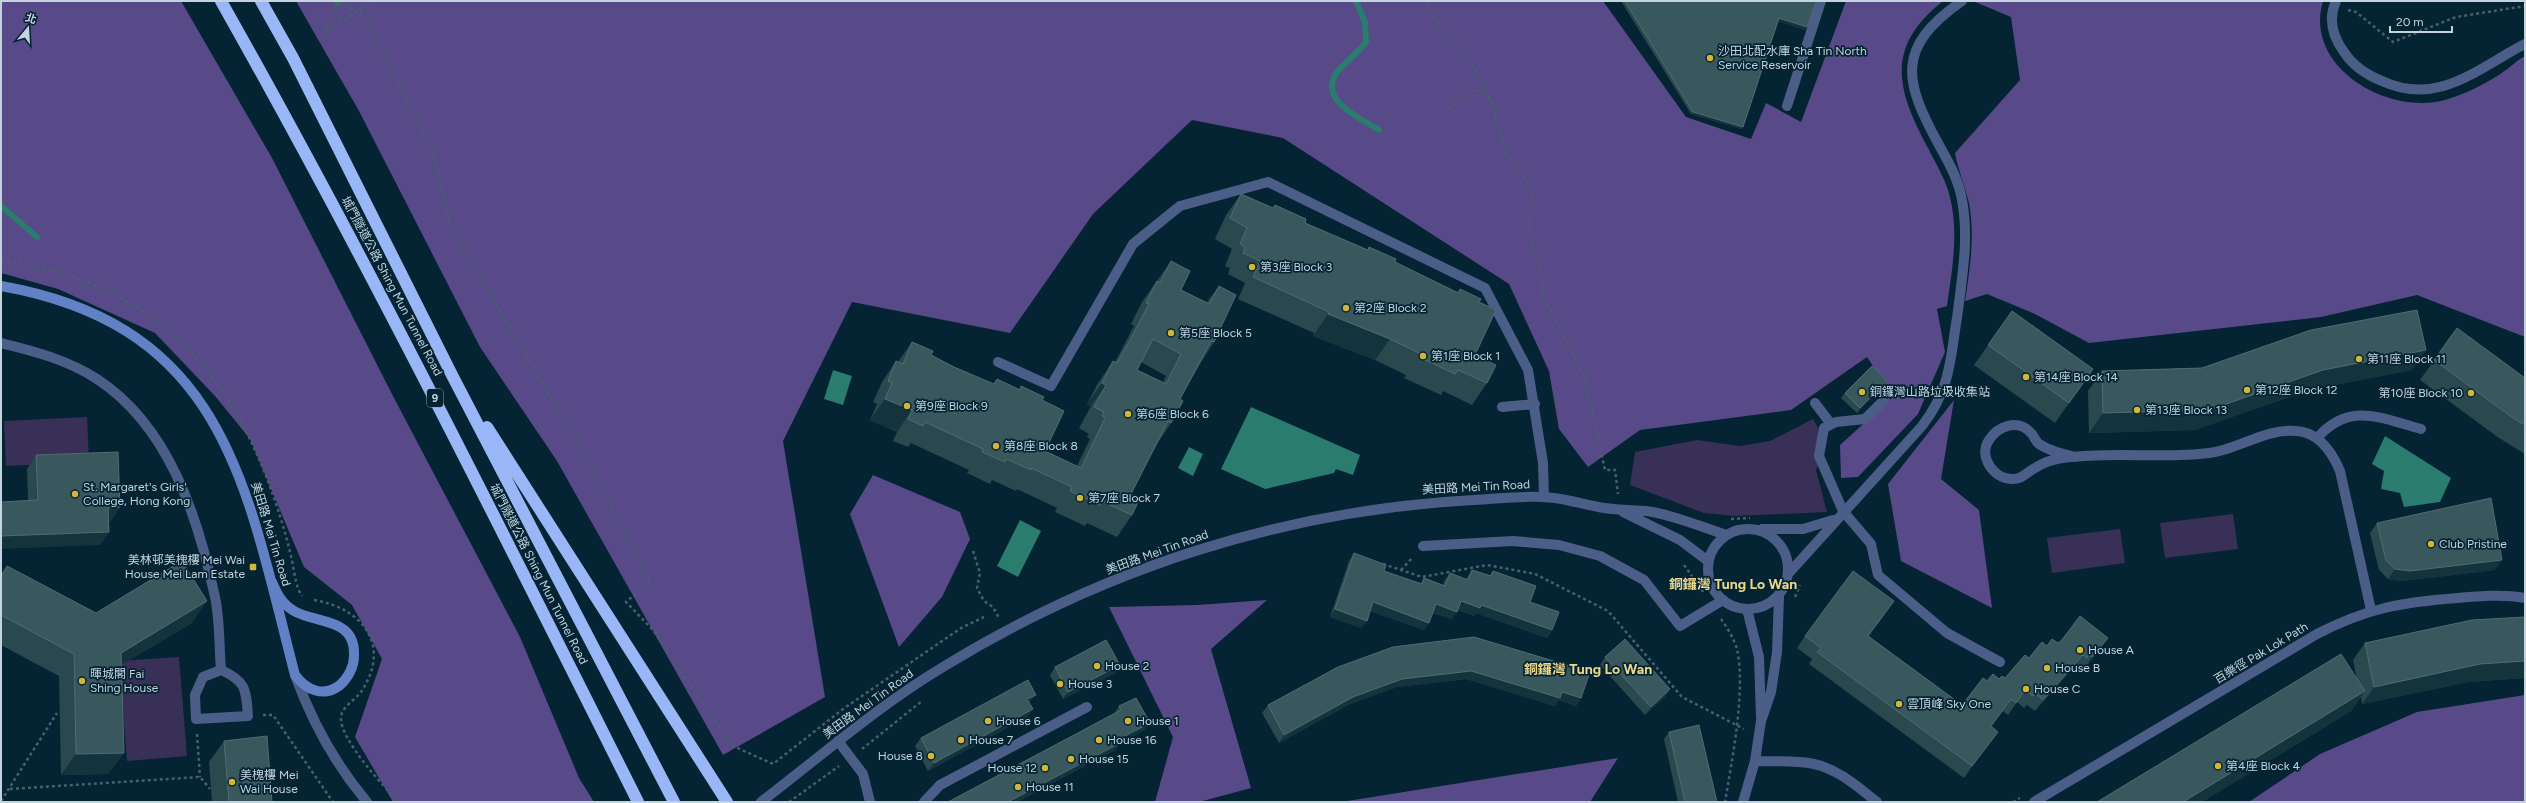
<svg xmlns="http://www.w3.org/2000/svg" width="2526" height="803" font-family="Figtree,'Noto Sans TC',sans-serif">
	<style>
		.green { fill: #383056 }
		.forest { fill: #584988 }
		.water { fill: #297c6e }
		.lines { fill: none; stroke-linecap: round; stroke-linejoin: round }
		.stream { stroke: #297c6e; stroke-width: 6 }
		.path { stroke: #46606e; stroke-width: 2.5; stroke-dasharray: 3 3; stroke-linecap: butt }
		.lane { stroke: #4a5e88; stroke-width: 10 }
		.street { stroke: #4a5e88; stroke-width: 10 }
		.secondary { stroke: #6181c4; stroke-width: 10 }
		.highway { stroke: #99b7f6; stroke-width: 12 }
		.wall { fill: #29494f; fill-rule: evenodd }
		.shaded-wall { fill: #13343d }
		.building { fill: #39585e; stroke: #4f6c72; fill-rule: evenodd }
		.poi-dot { fill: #d3b635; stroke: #042333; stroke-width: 1.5 }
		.labels { text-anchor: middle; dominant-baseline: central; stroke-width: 3.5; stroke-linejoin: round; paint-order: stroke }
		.shield { fill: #042333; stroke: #8a9fab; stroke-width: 1 }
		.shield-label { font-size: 11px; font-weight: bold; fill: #c4d4df }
		.poi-label { font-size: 12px; fill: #c4d4df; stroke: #042333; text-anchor: start }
		.street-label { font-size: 12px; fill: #c4d4df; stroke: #042333 }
		.quarter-label { font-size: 14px; font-weight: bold; fill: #ebd88b; stroke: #042333 }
	</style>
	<rect width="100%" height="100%" fill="#042333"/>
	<!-- green -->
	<path class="green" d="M 87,417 L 89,462 L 6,466 L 4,421 Z
		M 1813,419 C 1826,442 1829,447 1816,470 L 1827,512 L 1735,516 L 1704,513 L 1630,485 L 1635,452 L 1697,440 L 1740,446 L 1770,441 Z
		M 2233,514 L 2238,549 L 2165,558 L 2160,523 Z
		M 2120,529 L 2125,563 L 2052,573 L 2047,538 Z
		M 179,657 L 187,756 L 127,761 L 119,661 Z"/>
	<!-- forest -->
	<path class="forest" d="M 1,1 L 181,1 L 272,158 L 394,398 L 520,637 L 579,778 L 594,802 L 393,802 L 355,737 L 382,659 L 352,605 L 304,567 L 250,439 L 215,396 L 155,333 L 58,289 L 1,273 Z
		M 296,1 L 1603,1 L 1686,117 L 1751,139 L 1766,103 L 1801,122 L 1846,1 L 1943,1 C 1884,48 1897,90 1928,148 C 1936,164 1946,180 1950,197 C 1959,234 1952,270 1947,306 L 1937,309 L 1945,352 L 1918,414 L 1858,477 L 1841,478 L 1840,445 L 1893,397 L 1867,357 L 1791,410 L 1640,430 L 1588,467 L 1559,429 L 1549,371 L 1509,284 L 1283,138 L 1192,120 L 1093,214 L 1010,333 L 852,302 L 783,441 L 825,697 L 723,755 L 557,461 L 480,347 L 359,111 Z
		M 1973,1 L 2323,1 C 2303,67 2388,116 2445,100 C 2465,94 2486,84 2503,72 C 2511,67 2517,60 2525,56 L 2525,337 L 2417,295 L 2321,317 L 2089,343 L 2035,314 L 1987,294 L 1965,301 C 1970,268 1975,236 1969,203 C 1965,186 1958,170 1955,153 L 2020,80 L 2011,17 Z
		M 1954,400 L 1941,479 L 1979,510 L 1992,608 L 1901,561 L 1888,484 Z
		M 873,475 L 960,512 L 970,539 L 942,597 L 899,647 L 850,514 Z
		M 1267,600 L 1211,649 L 1251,788 L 1199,802 L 1155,802 L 1173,737 L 1109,607 L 1197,605 Z
		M 2525,695 L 2525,802 L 2249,802 L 2320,754 L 2417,712 Z
		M 1618,758 L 1590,802 L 1341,802 Z"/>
	<!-- water -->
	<path class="water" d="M 833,370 L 852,376 L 843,405 L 824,399 Z
		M 1251,407 L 1360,455 L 1353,475 L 1336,469 L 1334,473 L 1265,489 L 1221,469 Z
		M 2385,436 L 2451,478 L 2440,502 L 2404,507 L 2400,493 L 2381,489 L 2384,471 L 2372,464 Z
		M 1189,447 L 1203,454 L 1193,476 L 1178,468 Z
		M 1020,520 L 1041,531 L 1018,577 L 997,566 Z"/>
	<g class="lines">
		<!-- stream -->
		<path class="stream" d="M 337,1 L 337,2
			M 1356,1 L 1365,22 L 1366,42 C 1358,53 1346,61 1338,71 C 1316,100 1360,118 1379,130
			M 1,206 L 37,237"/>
		<!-- path -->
		<path class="path" d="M 339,1 L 356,12 L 374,1
			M 1427,1 L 1430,14 L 1470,61 L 1481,79 L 1492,102 L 1505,152 L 1528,183 L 1531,192 L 1530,237 L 1540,262 L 1543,296 L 1584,375 L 1605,470 L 1615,470 L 1618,494
			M 2348,10 L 2356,12 L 2393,42 L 2456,17 L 2525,6
			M 325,31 L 337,5 L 335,1
			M 324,33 L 356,12 L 368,21 L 433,152 L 450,226 L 587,459 L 650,582 L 626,602 L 653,630 L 731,745 L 773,764 L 843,709 L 961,628 L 984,617
			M 1448,108 L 1476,89 L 1491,100
			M 1,260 C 144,279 227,363 273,495 C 280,515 286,535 291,556 C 294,568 295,586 302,596
			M 1731,519 L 1750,518
			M 973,551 L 980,573 L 977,588 L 984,601 L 993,607 L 999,618
			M 1383,564 L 1422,577 L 1487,565 L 1535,574 L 1608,611 L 1682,697 L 1744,729
			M 1684,565 L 1704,593
			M 1401,570 L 1413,557
			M 1795,597 L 1800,585
			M 314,600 C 363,608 392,646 361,692 C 355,700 341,707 341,718 C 340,739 384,788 400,802
			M 1721,619 C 1727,627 1734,639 1737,649 C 1746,690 1732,760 1725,802
			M 263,715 L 273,715 L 333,802
			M 197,734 L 200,777
			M 862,749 L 922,701
			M 10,789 L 200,777 L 210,789
			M 1,801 L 57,713
			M 545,802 L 557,802
			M 789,802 L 839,766
			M 2013,802 L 2020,798"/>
		<!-- lane -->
		<path class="lane" d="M 1787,106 L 1821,1
			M 1,343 C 34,351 68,360 97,379 C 169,426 198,517 215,597 C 220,620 219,646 221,670
			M 998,362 L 1051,386 L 1133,244 L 1180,206 L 1268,182 L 1485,288 L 1528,370 L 1543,463 L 1544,497
			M 1885,399 L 1865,419 L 1836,422 L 1824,428 L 1819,456 L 1843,511 L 1871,544 L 1878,575 L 1947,633 L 2000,662
			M 1815,403 L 1831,424
			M 1502,407 L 1535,404
			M 2317,438 C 2350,401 2380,418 2421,429
			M 2076,457 C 2063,454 2050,451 2039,444 C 2035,441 2034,435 2030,432 C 2017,419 1998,426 1989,440 C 1978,456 1993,478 2011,479 C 2022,480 2027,472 2035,468 C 2043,463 2054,459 2063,458 C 2111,451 2161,459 2209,453 C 2238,450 2265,428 2296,431 C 2319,432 2332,452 2340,471 L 2371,610
			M 1423,546 L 1513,541 L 1559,545 L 1600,556 L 1644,580 L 1680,626 L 1723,600
			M 221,670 C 246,681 246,689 248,716 L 196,719 L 195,695 L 203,677 Z
			M 838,741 L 863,774 L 870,802
			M 924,802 L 940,785 L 1087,707"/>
		<!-- street -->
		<path class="street" d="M 2336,1 C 2328,19 2333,37 2344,52 C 2353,66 2367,75 2382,81 C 2438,107 2478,68 2525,44
			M 1623,512 L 1680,540 L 1708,561
			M1708 569a40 40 0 1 1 80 0a40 40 0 1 1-80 0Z
			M 1762,529 L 1803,529 L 1833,520
			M 1789,573 L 1922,426 C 1932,413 1940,399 1945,383 C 1952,362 1953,340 1957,318 C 1962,277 1970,236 1961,195 C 1957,177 1948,161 1939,145 C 1904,81 1895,48 1962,1
			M 1747,609 L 1759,657 L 1761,717
			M 295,675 C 312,722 335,764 367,802
			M 1755,761 C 1774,762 1795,760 1814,764 C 1838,769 1858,787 1877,802
			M 761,802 C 821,756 878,706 943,667 C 1104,568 1285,510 1474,500 C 1496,499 1519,496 1542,497 C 1562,497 1584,505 1604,508 C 1618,510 1632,510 1646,511 C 1671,514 1702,527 1726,535
			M 1743,802 L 1755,761 L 1761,721 L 1771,692 L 1777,652 L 1779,596
			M 2034,802 L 2317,634 C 2367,608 2403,602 2458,598 C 2480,596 2503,594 2525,598"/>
		<!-- secondary -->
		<path class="secondary" d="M 1,286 C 227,326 246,487 295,675 C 306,690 324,698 340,685 C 348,678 354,667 354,656 C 356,617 316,624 294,611 C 282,604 277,594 272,582"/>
		<!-- highway -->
		<path class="highway" d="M 221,1 C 369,263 503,533 638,802
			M 261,1 L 293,58 L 453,377 L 674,802
			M 487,427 L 727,802"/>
	</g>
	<!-- wall -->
	<path class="wall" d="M 1621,1 L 1816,1 L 1805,30 L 1778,21 L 1743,127 L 1741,129 L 1691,114 Z
		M 1241,194 L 1273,208 L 1275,205 L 1305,223 L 1368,250 L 1369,247 L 1395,262 L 1458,292 L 1460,289 L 1479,302 L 1475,355 L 1487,383 L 1472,405 L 1443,391 L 1441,395 L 1404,378 L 1406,375 L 1375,360 L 1313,336 L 1314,333 L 1238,299 L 1245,283 L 1228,274 L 1230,268 L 1225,266 L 1232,249 L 1215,239 L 1226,215 Z
		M 1171,261 L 1181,290 L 1207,302 L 1219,286 L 1214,342 L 1200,364 L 1180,399 L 1171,423 L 1157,444 L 1131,494 L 1132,515 L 1117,537 L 1087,523 L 1085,526 L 1055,512 L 1057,508 L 1017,489 L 1016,491 L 992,480 L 990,484 L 967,473 L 969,470 L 911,443 L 908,447 L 893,441 L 897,432 L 870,420 L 877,404 L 873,402 L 882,382 L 896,361 L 898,362 L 912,342 L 931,355 L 954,367 L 993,384 L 997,379 L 1019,390 L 1021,386 L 1042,400 L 1045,451 L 1077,466 L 1090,439 L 1087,437 L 1089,434 L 1079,428 L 1091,406 L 1087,404 L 1098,383 L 1113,361 L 1115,362 L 1134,326 L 1131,324 L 1142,302 ZM 1141,362 L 1166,376 L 1163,382 L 1137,370 Z
		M 2012,311 L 2093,369 L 2055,423 L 1974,365 Z
		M 2457,328 L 2525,378 L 2525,454 L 2499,438 L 2420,380 Z
		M 2426,350 L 2412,370 L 2309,390 L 2195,430 L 2089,433 L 2088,391 L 2102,371 L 2202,368 Z
		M 1887,380 L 1883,386 L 1857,413 L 1841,398 L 1845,393 Z
		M 36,455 L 120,507 L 111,521 L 109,521 L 109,532 L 100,545 L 28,501 L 27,469 Z
		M 2377,523 L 2495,570 L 2403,581 L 2388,579 L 2379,570 L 2370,533 Z
		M 1354,553 L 1384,571 L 1420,584 L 1424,578 L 1443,585 L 1444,581 L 1450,573 L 1466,579 L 1472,570 L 1489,576 L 1493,571 L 1530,602 L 1552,630 L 1547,638 L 1476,613 L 1474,616 L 1458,610 L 1452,619 L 1433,613 L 1424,630 L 1370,611 L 1367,621 L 1361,628 L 1330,617 L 1349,561 Z
		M 7,566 L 96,613 L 192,623 L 121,665 L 124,753 L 108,774 L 61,775 L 59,676 L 1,645 L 1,574 Z
		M 1886,612 L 1868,636 L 1962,705 L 1987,681 L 2005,678 L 2029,658 L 2047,646 L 2058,643 L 2100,650 L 2084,669 L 2081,666 L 2078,669 L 2075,666 L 2035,711 L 2027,705 L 2024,708 L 2017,702 L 2008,715 L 2003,711 L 1991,727 L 1989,743 L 1964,778 L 1809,664 L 1812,659 L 1797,648 L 1805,636 Z
		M 2525,617 L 2525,678 L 2468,682 L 2362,704 L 2361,697 L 2351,711 L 2202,802 L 2097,802 L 2357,679 L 2353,660 L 2365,643 Z
		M 1605,657 L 1665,697 L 1645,715 L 1600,665 Z
		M 1120,665 L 1115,673 L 1063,699 L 1050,675 L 1055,667 Z
		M 1338,667 L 1590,672 L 1581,698 L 1576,706 L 1559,700 L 1555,706 L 1466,679 L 1397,687 L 1348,705 L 1279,743 L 1262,713 L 1268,705 Z
		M 1030,702 L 1029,703 L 1033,709 L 1027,717 L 928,771 L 915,746 L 921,738 Z
		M 1119,706 L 1150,723 L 1144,730 L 1120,744 L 1115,750 L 1017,802 L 948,802 L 1114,714 Z
		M 1669,732 L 1717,802 L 1678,802 L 1664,739 Z
		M 224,741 L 272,802 L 212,802 L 209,762 Z"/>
	<!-- shaded-wall -->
	<path class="shaded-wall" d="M 1779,18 L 1807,27 L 1805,30 L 1777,21 Z
		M 1693,112 L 1743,127 L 1741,129 L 1691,114 Z
		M 1328,314 L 1390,339 L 1375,360 L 1313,336 Z
		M 2426,350 L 2412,370 L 2309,390 L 2195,430 L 2089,433 L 2103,413 Z
		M 1887,380 L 1883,386 L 1857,413 L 1860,408 Z
		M 1102,383 L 1106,385 L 1091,406 L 1087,404 Z
		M 885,399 L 912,410 L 897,432 L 870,420 Z
		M 120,507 L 111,521 L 99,521 L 108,508 Z
		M 109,532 L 100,545 L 1,549 L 1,536 Z
		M 2502,560 L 2495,570 L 2403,581 L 2388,579 L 2395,569 Z
		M 207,601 L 192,623 L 106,674 L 121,653 Z
		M 1461,601 L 1481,605 L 1552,630 L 1547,638 L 1476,613 L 1474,616 L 1455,609 Z
		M 1373,602 L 1429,623 L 1424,630 L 1368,610 Z
		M 1436,604 L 1457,612 L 1452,619 L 1431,612 Z
		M 1335,609 L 1367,621 L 1361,628 L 1330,617 Z
		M 2108,638 L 2100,650 L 2084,669 L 2092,657 Z
		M 2083,655 L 2075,666 L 2035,711 L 2043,700 Z
		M 2525,661 L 2525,678 L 2468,682 L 2362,704 L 2374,687 L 2480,664 Z
		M 1120,665 L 1115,673 L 1063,699 L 1068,692 Z
		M 1471,671 L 1562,692 L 1581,698 L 1576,706 L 1559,700 L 1555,706 L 1466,679 L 1397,687 L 1348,705 L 1279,743 L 1284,735 L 1353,697 L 1402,679 Z
		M 1670,689 L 1665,697 L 1645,715 L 1651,707 Z
		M 2365,691 L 2351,711 L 2202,802 L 2183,802 Z
		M 1036,695 L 1030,702 L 1022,707 L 1027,699 Z
		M 2011,699 L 2003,711 L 1983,738 L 1991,726 Z
		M 1033,709 L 1027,717 L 928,771 L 934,763 Z
		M 1150,723 L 1144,730 L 1120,744 L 1115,750 L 1017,802 L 1008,802 L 1119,739 Z
		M 124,753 L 108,774 L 61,775 L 76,754 Z"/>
	<!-- building -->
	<path class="building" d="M 1625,1 L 1816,1 L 1807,27 L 1779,18 L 1743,127 L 1693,112 Z
		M 1241,194 L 1273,208 L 1275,205 L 1306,219 L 1305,223 L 1368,250 L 1369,247 L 1396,259 L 1395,262 L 1458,293 L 1460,289 L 1481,299 L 1479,302 L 1496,310 L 1475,355 L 1496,365 L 1487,383 L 1458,370 L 1455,374 L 1419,357 L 1421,354 L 1390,339 L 1328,314 L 1329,312 L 1253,277 L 1260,261 L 1243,253 L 1245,247 L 1240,244 L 1247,228 L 1230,218 Z
		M 1171,261 L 1190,271 L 1181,290 L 1209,304 L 1219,286 L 1236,295 L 1214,342 L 1211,341 L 1180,399 L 1183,401 L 1171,423 L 1168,421 L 1131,494 L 1140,498 L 1132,515 L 1101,501 L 1100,505 L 1070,491 L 1072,487 L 1031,468 L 1031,470 L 1006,459 L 1005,462 L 982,452 L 983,449 L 925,422 L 923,426 L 908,419 L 912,410 L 885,399 L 892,383 L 888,381 L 896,361 L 903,364 L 912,342 L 933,351 L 931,355 L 954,367 L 994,384 L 997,379 L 1020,390 L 1021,386 L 1044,397 L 1042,400 L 1064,411 L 1045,451 L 1081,468 L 1105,418 L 1102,416 L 1104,412 L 1094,407 L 1106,385 L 1102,383 L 1113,361 L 1117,363 L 1129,342 L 1149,304 L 1146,303 L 1157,281 L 1160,283 ZM 1153,339 L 1181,354 L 1166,384 L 1137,370 Z
		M 2417,310 L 2426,350 L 2323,370 L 2209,410 L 2103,413 L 2102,371 L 2202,368 L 2311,330 Z
		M 2012,311 L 2093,369 L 2069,403 L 1988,345 Z
		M 2457,328 L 2525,378 L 2525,425 L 2513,418 L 2434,360 Z
		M 1872,366 L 1887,380 L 1860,408 L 1845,393 Z
		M 118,452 L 120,507 L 108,508 L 109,532 L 1,536 L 1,502 L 38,500 L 36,455 Z
		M 2491,498 L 2502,560 L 2410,571 L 2395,569 L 2386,560 L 2377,523 Z
		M 1354,553 L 1386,565 L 1384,571 L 1422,584 L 1424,578 L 1445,586 L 1450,573 L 1468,580 L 1472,570 L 1491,576 L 1493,571 L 1536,586 L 1530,602 L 1559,612 L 1552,630 L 1481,605 L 1480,608 L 1461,601 L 1457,612 L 1436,604 L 1429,623 L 1373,602 L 1367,621 L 1335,609 Z
		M 182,561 L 207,601 L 121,653 L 124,753 L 76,754 L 74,654 L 1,615 L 1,577 L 7,566 L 96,613 Z
		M 1853,571 L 1894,601 L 1868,636 L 1962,705 L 1983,678 L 1987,681 L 1993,674 L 1999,679 L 2002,676 L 2005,678 L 2025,655 L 2029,658 L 2042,642 L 2047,646 L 2052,639 L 2058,643 L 2061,641 L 2080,616 L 2108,638 L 2092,657 L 2089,654 L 2087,658 L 2083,655 L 2043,700 L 2035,693 L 2033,696 L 2025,690 L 2016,703 L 2011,699 L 1991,726 L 1998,732 L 1972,766 L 1817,652 L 1821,648 L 1805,636 Z
		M 2525,617 L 2525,661 L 2480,664 L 2374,687 L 2365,643 L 2472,620 Z
		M 1474,637 L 1590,672 L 1581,698 L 1562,692 L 1560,698 L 1471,671 L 1402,679 L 1353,697 L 1284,735 L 1268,705 L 1338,667 L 1393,647 Z
		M 1625,639 L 1670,689 L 1651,707 L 1605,657 Z
		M 1106,640 L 1120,665 L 1068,692 L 1055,667 Z
		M 2341,654 L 2365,691 L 2183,802 L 2097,802 Z
		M 1028,680 L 1036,695 L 1027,699 L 1033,709 L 934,763 L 921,738 Z
		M 1136,698 L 1150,723 L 1119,739 L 1120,743 L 1008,802 L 948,802 L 1121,710 L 1119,706 Z
		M 1699,725 L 1717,802 L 1685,802 L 1669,732 Z
		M 267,736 L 272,802 L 229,802 L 224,741 Z"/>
	<!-- markers -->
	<g class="poi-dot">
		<circle cx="1710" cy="58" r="4"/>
		<circle cx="1252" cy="267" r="4"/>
		<circle cx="1346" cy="308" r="4"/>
		<circle cx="1171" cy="333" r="4"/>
		<circle cx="1423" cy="356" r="4"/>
		<circle cx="2359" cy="359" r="4"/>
		<circle cx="2026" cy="377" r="4"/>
		<circle cx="2247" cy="390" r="4"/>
		<circle cx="1862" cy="392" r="4"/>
		<circle cx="2471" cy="393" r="4"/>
		<circle cx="907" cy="406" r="4"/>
		<circle cx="2137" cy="410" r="4"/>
		<circle cx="1128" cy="414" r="4"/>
		<circle cx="996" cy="446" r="4"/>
		<circle cx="75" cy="494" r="4"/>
		<circle cx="1080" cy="498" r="4"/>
		<circle cx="2431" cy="544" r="4"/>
		<rect x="249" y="563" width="8" height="8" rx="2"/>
		<circle cx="2080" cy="650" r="4"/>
		<circle cx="1097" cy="666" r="4"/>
		<circle cx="2047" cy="668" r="4"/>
		<circle cx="82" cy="681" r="4"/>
		<circle cx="1060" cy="684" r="4"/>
		<circle cx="2026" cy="689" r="4"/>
		<circle cx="1899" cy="704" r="4"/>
		<circle cx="988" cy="721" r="4"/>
		<circle cx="1128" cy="721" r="4"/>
		<circle cx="961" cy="740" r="4"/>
		<circle cx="1099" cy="740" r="4"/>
		<circle cx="931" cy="756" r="4"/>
		<circle cx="1071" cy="759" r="4"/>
		<circle cx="2218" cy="766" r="4"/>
		<circle cx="1045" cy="768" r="4"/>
		<circle cx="232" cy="782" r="4"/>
		<circle cx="1018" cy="787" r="4"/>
	</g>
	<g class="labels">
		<!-- shield labels -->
		<rect class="shield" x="427" y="389" width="16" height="18" rx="3"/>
		<g class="shield-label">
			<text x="435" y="398">9</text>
		</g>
		<!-- poi labels -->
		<g class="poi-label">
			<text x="1718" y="51">沙田北配水庫 Sha Tin North<tspan x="1718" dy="14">Service Reservoir</tspan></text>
			<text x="1260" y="267">第3座 Block 3</text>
			<text x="1354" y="308">第2座 Block 2</text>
			<text x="1179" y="333">第5座 Block 5</text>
			<text x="1431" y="356">第1座 Block 1</text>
			<text x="2367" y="359">第11座 Block 11</text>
			<text x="2034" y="377">第14座 Block 14</text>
			<text x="2255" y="390">第12座 Block 12</text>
			<text x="1870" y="392">銅鑼灣山路垃圾收集站</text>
			<text x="2463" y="393" text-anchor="end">第10座 Block 10</text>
			<text x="915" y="406">第9座 Block 9</text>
			<text x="2145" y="410">第13座 Block 13</text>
			<text x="1136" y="414">第6座 Block 6</text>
			<text x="1004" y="446">第8座 Block 8</text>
			<text x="83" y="487">St. Margaret's Girls'<tspan x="83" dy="14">College, Hong Kong</tspan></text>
			<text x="1088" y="498">第7座 Block 7</text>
			<text x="2439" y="544">Club Pristine</text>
			<text x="245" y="560" text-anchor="end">美林邨美槐樓 Mei Wai<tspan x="245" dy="14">House Mei Lam Estate</tspan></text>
			<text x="2088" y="650">House A</text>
			<text x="1105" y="666">House 2</text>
			<text x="2055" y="668">House B</text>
			<text x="90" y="674">暉城閣 Fai<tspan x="90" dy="14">Shing House</tspan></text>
			<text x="1068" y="684">House 3</text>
			<text x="2034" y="689">House C</text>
			<text x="1907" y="704">雲頂峰 Sky One</text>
			<text x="996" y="721">House 6</text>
			<text x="1136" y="721">House 1</text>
			<text x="969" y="740">House 7</text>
			<text x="1107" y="740">House 16</text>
			<text x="923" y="756" text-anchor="end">House 8</text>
			<text x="1079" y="759">House 15</text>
			<text x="2226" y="766">第4座 Block 4</text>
			<text x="1037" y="768" text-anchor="end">House 12</text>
			<text x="240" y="775">美槐樓 Mei<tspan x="240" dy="14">Wai House</tspan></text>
			<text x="1026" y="787">House 11</text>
		</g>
		<!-- street labels -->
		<g class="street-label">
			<text transform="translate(392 286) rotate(62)">城門隧道公路 Shing Mun Tunnel Road</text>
			<text transform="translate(1476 487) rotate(-3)">美田路 Mei Tin Road</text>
			<text transform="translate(271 534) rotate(73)">美田路 Mei Tin Road</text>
			<text transform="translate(1157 552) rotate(-20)">美田路 Mei Tin Road</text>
			<text transform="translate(539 574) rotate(63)">城門隧道公路 Shing Mun Tunnel Road</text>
			<text transform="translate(2261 653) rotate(-31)">百樂徑 Pak Lok Path</text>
			<text transform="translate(868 704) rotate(-36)">美田路 Mei Tin Road</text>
		</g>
		<!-- quarter labels -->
		<g class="quarter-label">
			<text x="1733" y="584">銅鑼灣 Tung Lo Wan</text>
			<text x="1588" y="669">銅鑼灣 Tung Lo Wan</text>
		</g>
	</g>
	<!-- border -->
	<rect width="2526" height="803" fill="none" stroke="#c4d4df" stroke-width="4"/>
	<!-- north arrow -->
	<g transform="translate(28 28) rotate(18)" stroke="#042333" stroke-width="3" paint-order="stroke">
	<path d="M0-3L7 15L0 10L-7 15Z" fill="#c4d4df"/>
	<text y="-6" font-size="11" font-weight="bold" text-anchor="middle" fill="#c4d4df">北</text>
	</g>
	<!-- scale -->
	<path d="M2390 26v6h62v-6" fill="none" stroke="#c4d4df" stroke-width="2"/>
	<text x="2396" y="26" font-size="12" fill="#c4d4df" stroke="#042333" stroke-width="3" paint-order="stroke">20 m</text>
</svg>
